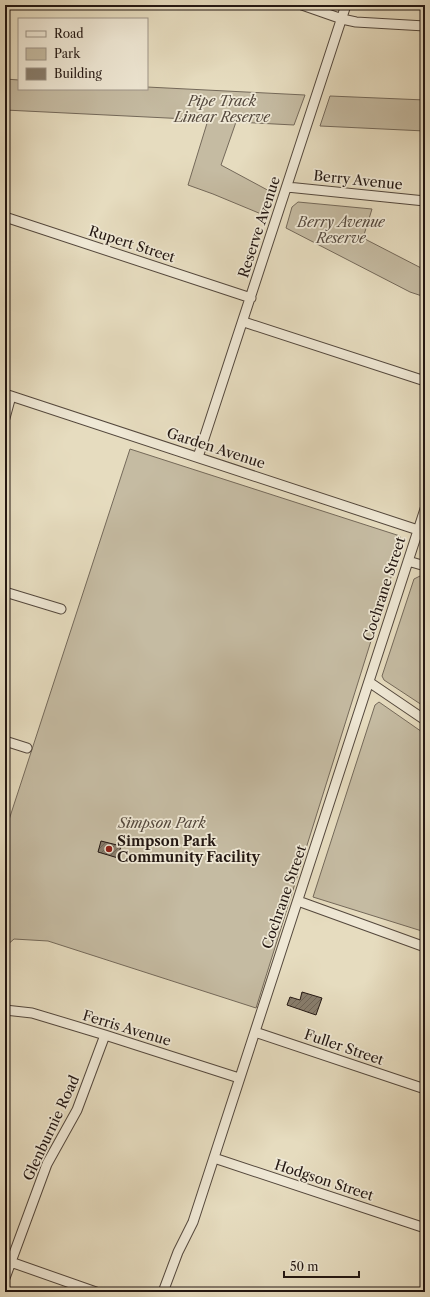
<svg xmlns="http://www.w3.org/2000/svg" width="430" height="1297" font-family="'Libre Caslon Text',serif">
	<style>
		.green { fill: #c5bba2; stroke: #74695a }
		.building { fill: url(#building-hatch); stroke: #231712 }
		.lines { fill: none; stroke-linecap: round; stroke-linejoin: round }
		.street-casing { stroke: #54483d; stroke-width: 11 }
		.street { stroke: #efe8d5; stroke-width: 9 }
		.poi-dot { fill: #8f2418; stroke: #efe8d5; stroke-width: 1.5 }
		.labels { text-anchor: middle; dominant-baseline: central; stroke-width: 3.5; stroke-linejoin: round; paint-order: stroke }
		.park-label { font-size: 14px; font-style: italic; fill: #54483d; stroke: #efe8d5 }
		.street-label { font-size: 14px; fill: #231712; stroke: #efe8d5 }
		.poi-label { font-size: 14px; font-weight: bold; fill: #231712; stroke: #efe8d5; text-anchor: start }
	</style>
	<defs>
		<pattern id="building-hatch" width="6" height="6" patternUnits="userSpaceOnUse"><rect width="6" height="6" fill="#887d6c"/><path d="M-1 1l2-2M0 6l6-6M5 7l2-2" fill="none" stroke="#6f6557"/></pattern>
	</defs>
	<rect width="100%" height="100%" fill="#e6dcbf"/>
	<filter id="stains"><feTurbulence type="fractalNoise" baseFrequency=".005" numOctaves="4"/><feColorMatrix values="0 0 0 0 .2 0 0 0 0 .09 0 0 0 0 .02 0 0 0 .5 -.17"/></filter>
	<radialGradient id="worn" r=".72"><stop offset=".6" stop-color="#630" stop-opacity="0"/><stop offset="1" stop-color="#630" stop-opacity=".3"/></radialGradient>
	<!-- green -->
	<path class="green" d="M 5,79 L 19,80 L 19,89 L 147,89 L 147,87 L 305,95 L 294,125 L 236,122 L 221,165 L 273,193 L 266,216 L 213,194 L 188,185 L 208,120 L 5,110 Z
		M 330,96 L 425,100 L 425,131 L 320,126 Z
		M 298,202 L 372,209 L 363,238 L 425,270 L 425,297 L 410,292 L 286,228 L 292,207 Z
		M 130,449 L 400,536 L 402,542 L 256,1008 L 48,941 L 14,939 L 5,947 L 5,832 Z
		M 420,576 L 425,578 L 425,707 L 384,680 L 382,676 L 414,579 Z
		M 379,702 L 425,734 L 425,932 L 313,897 L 375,705 Z"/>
	<!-- building -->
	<path class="building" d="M 101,841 L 121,846 L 118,858 L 98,852 Z
		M 302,992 L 322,998 L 316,1015 L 287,1005 L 290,997 L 300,1000 Z"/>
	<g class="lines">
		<defs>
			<path id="street" d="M 302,5 L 342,19 L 356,22 L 425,26
				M 287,187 L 425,201
				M 5,217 L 251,298
				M 244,322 L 425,381
				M 5,394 L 418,530
				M 5,418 L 11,396
				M 198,457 L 346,5
				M 408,561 L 425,566
				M 5,592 L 61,609
				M 369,682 L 425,720
				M 5,741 L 27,748
				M 298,901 L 425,947
				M 5,1010 L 32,1013 L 105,1035 L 239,1078
				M 255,1032 L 425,1089
				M 214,1158 L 425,1228
				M 5,1260 L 96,1292
				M 5,1278 L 47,1164 L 77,1110 L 105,1035
				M 163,1292 L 178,1252 L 193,1222 L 425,509"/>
		</defs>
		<!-- street casing -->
		<use href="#street" class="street-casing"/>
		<!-- street -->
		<use href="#street" class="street"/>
	</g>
	<!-- markers -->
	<circle class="poi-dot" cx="109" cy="849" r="4"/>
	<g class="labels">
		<!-- park labels -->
		<g class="park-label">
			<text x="222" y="101">Pipe Track<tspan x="222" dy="16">Linear Reserve</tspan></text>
			<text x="341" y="222">Berry Avenue<tspan x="341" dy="16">Reserve</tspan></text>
			<text x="162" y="823">Simpson Park</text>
		</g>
		<!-- street labels -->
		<g class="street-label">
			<text transform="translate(358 180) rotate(6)">Berry Avenue</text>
			<text transform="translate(259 227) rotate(-72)">Reserve Avenue</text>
			<text transform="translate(132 244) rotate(18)">Rupert Street</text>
			<text transform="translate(216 448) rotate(18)">Garden Avenue</text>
			<text transform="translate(384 589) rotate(-72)">Cochrane Street</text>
			<text transform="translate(284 897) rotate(-71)">Cochrane Street</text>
			<text transform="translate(127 1028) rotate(17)">Ferris Avenue</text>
			<text transform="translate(344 1047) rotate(19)">Fuller Street</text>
			<text transform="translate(51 1128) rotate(-65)">Glenburnie Road</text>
			<text transform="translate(324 1180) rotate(18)">Hodgson Street</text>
		</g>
		<!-- poi labels -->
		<g class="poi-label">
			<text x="117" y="841">Simpson Park<tspan x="117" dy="16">Community Facility</tspan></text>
		</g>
	</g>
	<!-- margin -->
	<rect width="430" height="1297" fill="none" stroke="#e6dcbf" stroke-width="20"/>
	<rect x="6" y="6" width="418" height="1285" fill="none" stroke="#231712" stroke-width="2"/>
	<rect x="10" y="10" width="410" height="1277" fill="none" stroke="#231712"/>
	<!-- legend -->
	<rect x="18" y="18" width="130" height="72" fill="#efe8d5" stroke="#9d9487"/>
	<rect x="26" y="31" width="20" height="6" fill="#efe8d5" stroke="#9d9487"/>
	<text x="54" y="38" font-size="12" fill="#231712">Road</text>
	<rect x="26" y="48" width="20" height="12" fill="#c5bba2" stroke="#9d9487"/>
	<text x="54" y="58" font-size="12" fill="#231712">Park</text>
	<rect x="26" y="68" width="20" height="12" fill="#887d6c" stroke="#9d9487"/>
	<text x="54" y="78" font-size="12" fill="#231712">Building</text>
	<!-- scale -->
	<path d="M284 1271v6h75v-6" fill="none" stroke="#231712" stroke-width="2"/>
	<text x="290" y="1271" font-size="12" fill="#231712" stroke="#efe8d5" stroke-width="3" paint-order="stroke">50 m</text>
	<rect width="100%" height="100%" filter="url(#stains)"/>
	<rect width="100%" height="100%" fill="url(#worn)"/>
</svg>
